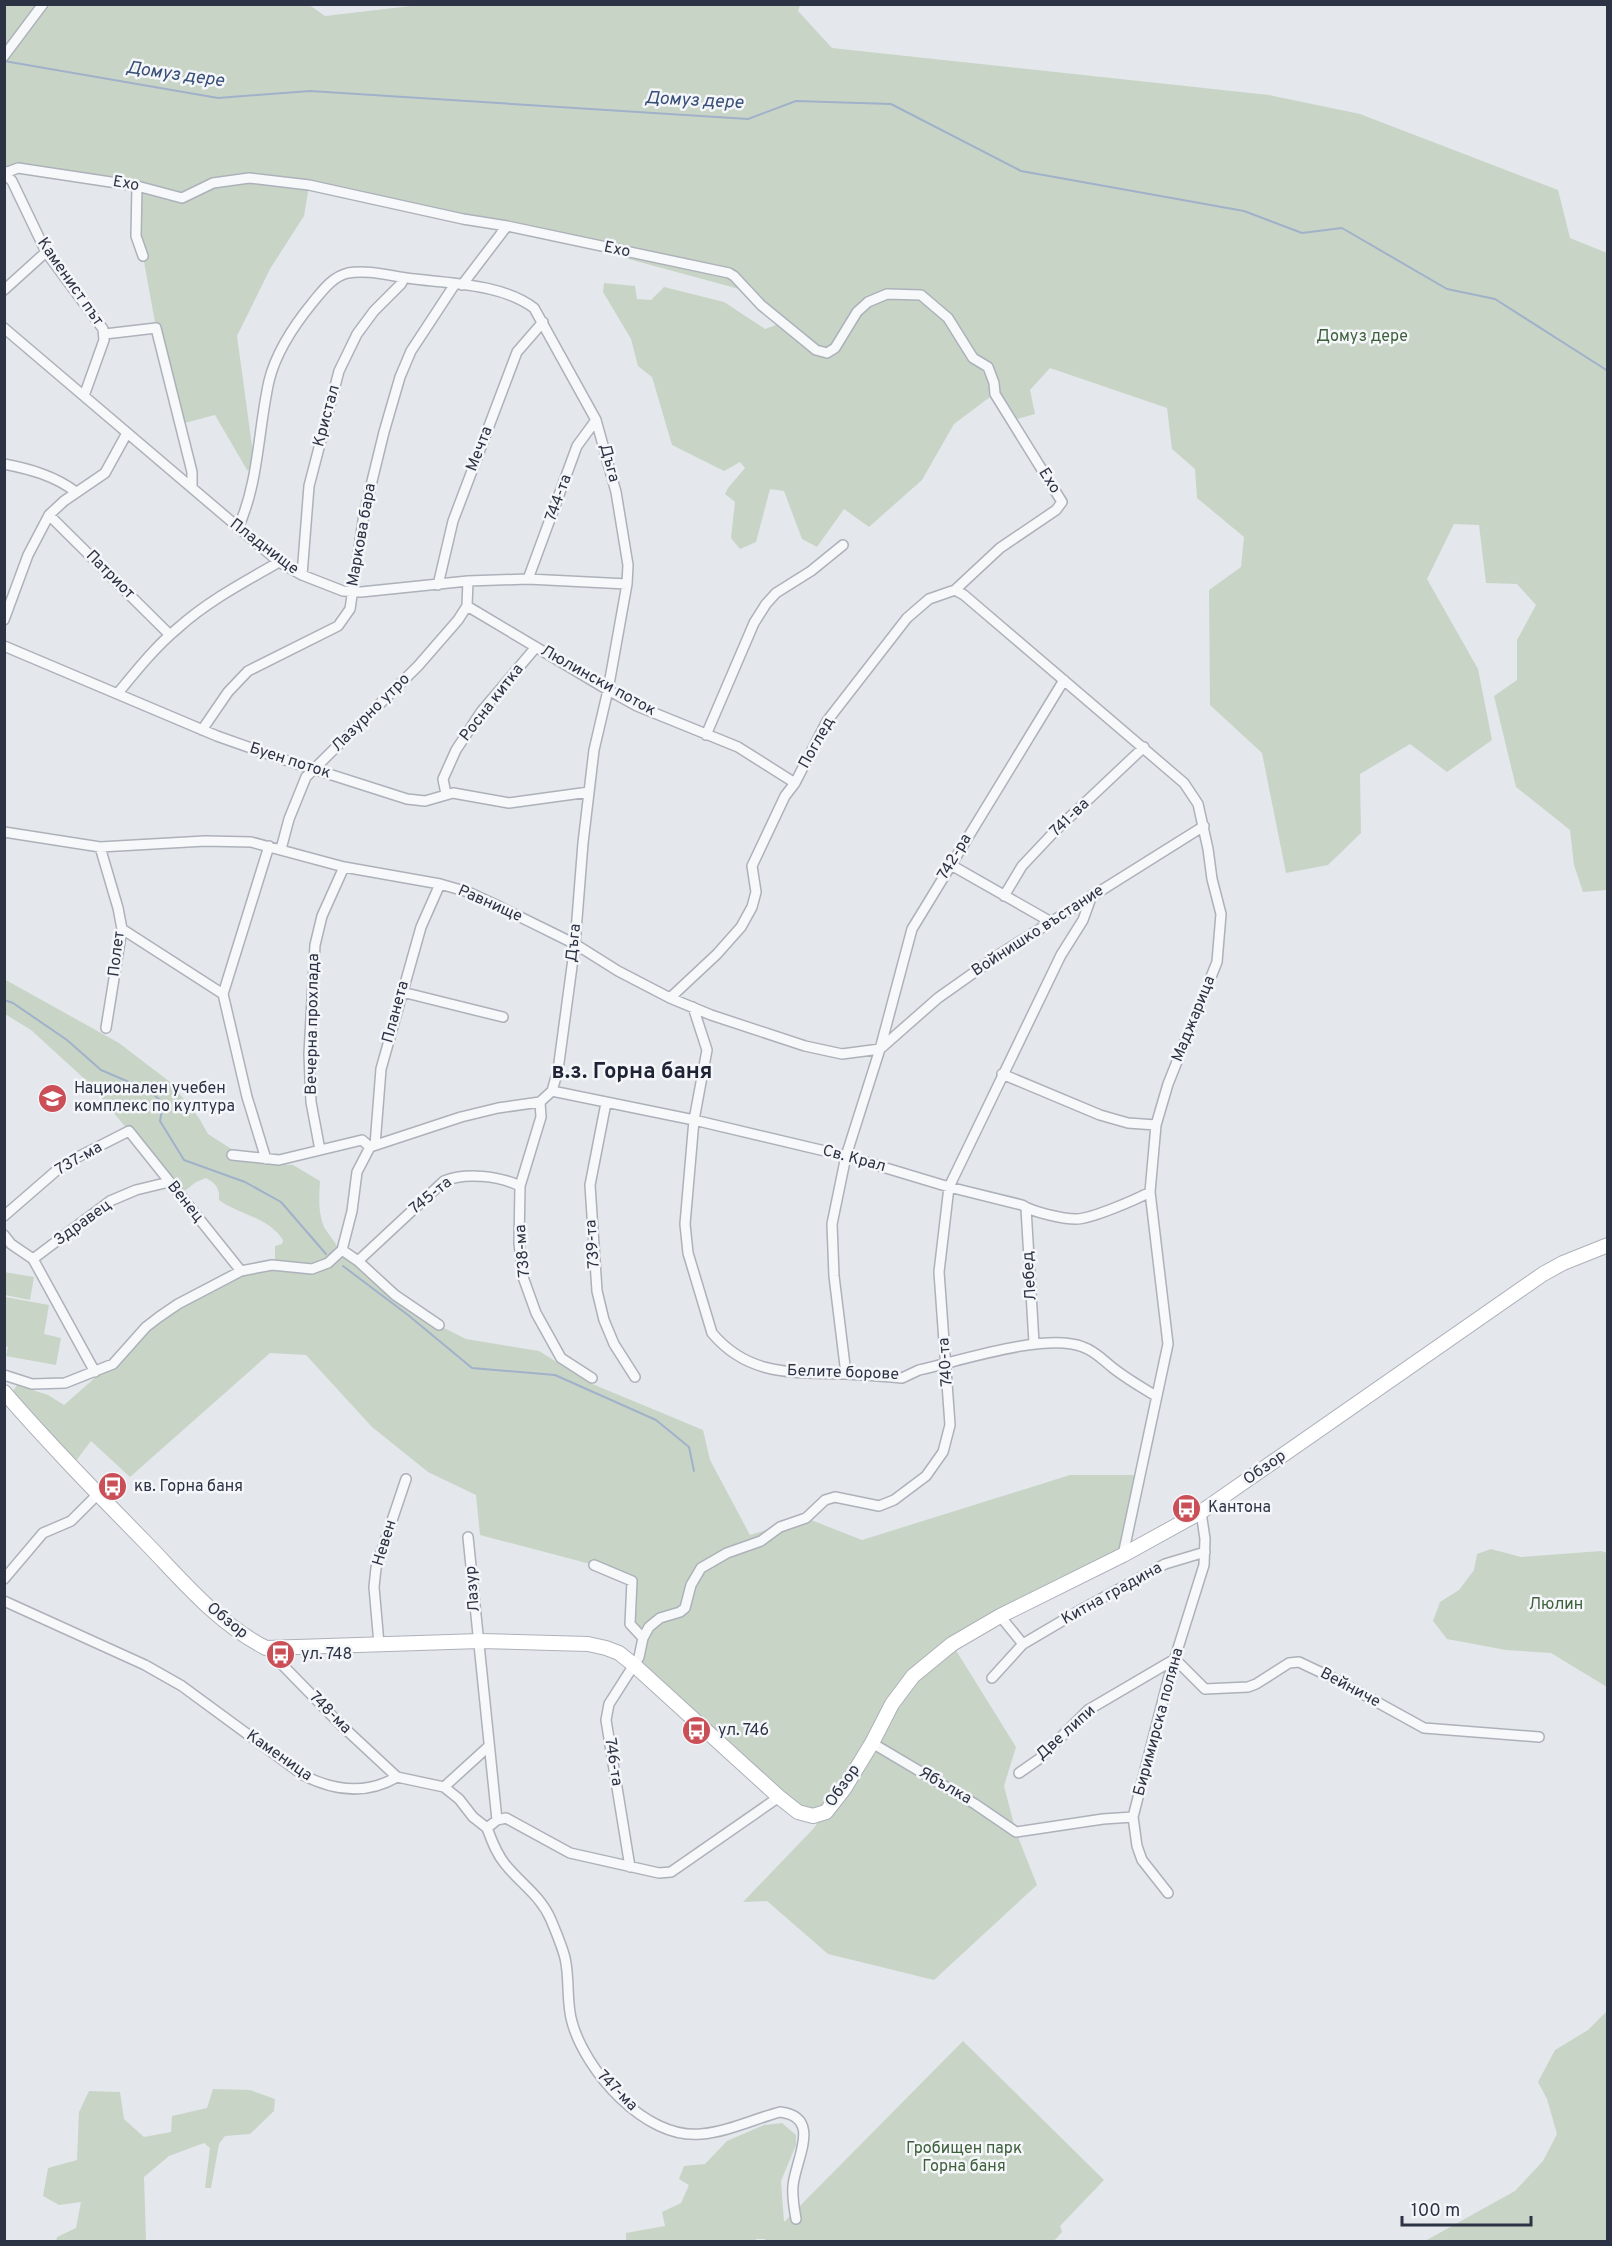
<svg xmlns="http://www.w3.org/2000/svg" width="1612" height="2246" font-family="Overpass,sans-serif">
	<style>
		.green { fill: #c8d5c6 }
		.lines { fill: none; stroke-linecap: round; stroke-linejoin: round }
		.stream { stroke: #a1b1ca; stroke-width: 2 }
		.street-casing { stroke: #adb1ba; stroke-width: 12 }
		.secondary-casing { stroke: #adb1ba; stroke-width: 16 }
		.street { stroke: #f7f8fa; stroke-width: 9 }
		.secondary { stroke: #fff; stroke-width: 14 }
		.labels { text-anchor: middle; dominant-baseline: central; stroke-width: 5; stroke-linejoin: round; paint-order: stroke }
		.street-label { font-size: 16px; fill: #2c3344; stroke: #f4f6f9 }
		.park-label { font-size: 16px; fill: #3d5f3a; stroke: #f4f6f9 }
		.poi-label { font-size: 16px; fill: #2c3344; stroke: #f4f6f9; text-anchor: start }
		.water-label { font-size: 18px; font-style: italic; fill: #374e77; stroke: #f4f6f9 }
		.district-label { font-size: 22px; font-weight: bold; fill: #1e2435; stroke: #f4f6f9 }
	</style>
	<rect width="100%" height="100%" fill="#e4e7ec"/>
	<!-- green -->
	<path class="green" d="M 308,4 L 325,16 L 428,4 L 800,5 L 798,11 L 832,48 L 1269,95 L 1360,114 L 1558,190 L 1570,238 L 1607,253 L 1607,890 L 1583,892 L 1574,865 L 1570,830 L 1516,787 L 1494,696 L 1517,680 L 1517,640 L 1536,605 L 1517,584 L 1486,583 L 1479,525 L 1454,524 L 1427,579 L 1478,669 L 1492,740 L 1447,772 L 1410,744 L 1360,774 L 1361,833 L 1328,865 L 1286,873 L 1262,753 L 1210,705 L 1209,590 L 1241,567 L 1244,537 L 1197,498 L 1195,469 L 1172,449 L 1167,408 L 1050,368 L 1030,390 L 1035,414 L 1017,419 L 994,394 L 954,424 L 922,480 L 869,527 L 844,509 L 817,547 L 802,539 L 784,491 L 770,489 L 756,542 L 740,549 L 731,538 L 735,502 L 725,494 L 728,488 L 745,468 L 740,462 L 724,471 L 672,445 L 652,377 L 638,366 L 631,339 L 603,292 L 604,283 L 635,286 L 637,299 L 651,300 L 664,287 L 724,302 L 765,329 L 776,325 L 765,301 L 739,289 L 507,226 L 309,186 L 304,216 L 270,269 L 237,336 L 255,468 L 247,470 L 215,415 L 181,424 L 156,328 L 143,256 L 136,236 L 137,186 L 4,171 L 4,5 Z
		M 4,979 L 119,1043 L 170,1082 L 199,1118 L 208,1134 L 233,1150 L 241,1161 L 293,1165 L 320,1181 C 319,1197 318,1212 324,1227 C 328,1234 334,1240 338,1248 C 325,1268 312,1265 292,1267 C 317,1270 323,1267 342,1250 L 358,1261 L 395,1295 L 407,1302 L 432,1322 L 466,1339 L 539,1351 L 590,1383 L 703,1430 L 710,1460 L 750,1535 L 806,1518 L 862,1540 L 1070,1475 L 1140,1475 L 1123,1555 L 1000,1616 L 952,1644 L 1016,1747 L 1004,1786 L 1016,1832 L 1037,1885 L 934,1980 L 828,1954 L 767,1901 L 743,1902 L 814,1828 L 825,1812 C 803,1819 795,1810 779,1797 L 634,1665 L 639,1657 L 643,1639 L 630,1624 L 632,1581 L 594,1565 L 480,1535 L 476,1495 L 428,1472 L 372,1427 L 306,1355 L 270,1353 L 130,1477 L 91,1441 L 72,1466 L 45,1427 L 13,1391 L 17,1385 L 48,1395 L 64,1405 L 97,1376 L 115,1368 L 165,1314 L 241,1271 L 275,1265 L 275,1246 L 282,1244 L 283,1240 C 267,1216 241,1216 219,1200 C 220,1188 216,1184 206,1178 L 196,1182 L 181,1194 L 89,1083 L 31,1030 L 5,1014 Z
		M 4,1272 L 34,1277 L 30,1300 L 5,1295 Z
		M 5,1297 L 49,1305 L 44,1334 L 61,1338 L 56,1365 L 6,1356 L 8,1347 L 5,1346 Z
		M 1491,1549 L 1521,1557 L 1601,1551 L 1607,1553 L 1607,1687 L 1551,1653 L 1506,1650 L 1447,1639 L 1433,1621 L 1440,1602 L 1459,1590 L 1474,1570 L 1477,1554 Z
		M 1607,2011 L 1607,2241 L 1425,2241 L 1515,2191 L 1543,2161 L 1557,2134 L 1547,2099 L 1538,2082 L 1555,2050 L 1588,2030 Z
		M 963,2041 L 1104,2180 L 1060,2226 L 1062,2232 L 1054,2241 L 765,2242 L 765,2239 L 756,2239 L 754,2242 L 626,2242 L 626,2233 L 665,2226 L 662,2212 L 681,2203 L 689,2185 L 679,2179 L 684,2166 L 705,2164 L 727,2141 L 764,2125 L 782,2123 L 796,2135 L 796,2145 L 781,2181 L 784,2222 Z
		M 213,2089 L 250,2090 L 275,2099 L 274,2111 L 250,2134 L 225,2136 L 219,2144 L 211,2188 L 205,2188 L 210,2148 L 204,2143 L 169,2156 L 144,2177 L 146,2241 L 56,2241 L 57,2237 L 76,2228 L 81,2202 L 59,2205 L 43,2196 L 48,2168 L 77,2160 L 79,2112 L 89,2091 L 120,2092 L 124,2119 L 144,2137 L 171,2132 L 172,2116 L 207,2108 Z"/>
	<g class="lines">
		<!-- stream -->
		<path class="stream" d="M 4,61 L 218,98 L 310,91 L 748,119 L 796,101 L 891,104 L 1021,171 L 1244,211 L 1302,233 L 1342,228 L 1447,289 L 1495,299 L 1608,371
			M 4,1000 L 13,1003 L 67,1040 L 101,1070 L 150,1091 L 163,1103 L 160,1121 L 184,1160 L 245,1182 L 281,1202 L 326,1254
			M 343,1266 L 408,1315 L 472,1368 L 555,1375 L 656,1420 L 689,1447 L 694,1471"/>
		<defs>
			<path id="street" d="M 4,56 L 43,4
				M 4,171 L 5,173 L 18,168 L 137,186 L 182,198 L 213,183 L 249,178 L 309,185 L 463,219 L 507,226 L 729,273 L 734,276 L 761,305 L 816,350 L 827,353 L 835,348 L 857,312 L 868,302 L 887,294 L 921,295 L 948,318 L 973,358 L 988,367 L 994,383 L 995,394 L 1062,502 L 1056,510 L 1000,548 L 955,590 L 929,599 L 907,618 L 827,721 L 795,783 L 785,796 L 752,866 L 756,892 L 752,907 L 741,927 L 717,954 L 670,998
				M 4,173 L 12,181 L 46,252 L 103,329 L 104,340 L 84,396
				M 137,186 L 136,236 L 143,256
				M 462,285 L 507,226
				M 4,290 L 46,252
				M 4,328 L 279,562 L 302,575 L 343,591 L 361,592 L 468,581 L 528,579 L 627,584
				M 105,334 L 156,328 L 192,472 L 192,488
				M 4,464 C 30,469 55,476 76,492
				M 49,515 L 170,635
				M 238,528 C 259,482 258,430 269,381 C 276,352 295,324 313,302 C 323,290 332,277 348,273 C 369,269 394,277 415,279 C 453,284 502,284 534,308 L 596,420 L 616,492 L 628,565 L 627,584 L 608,690 L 594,750 L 583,843 L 575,944 L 558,1070 L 552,1091 L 540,1102
				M 302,575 L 309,486 L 339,371 L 357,334 L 374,311 L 401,284 L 404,278
				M 528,579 L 577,446 L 596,420
				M 438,585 L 453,521 L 517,352 L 543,322
				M 955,590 L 964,595 L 1184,783 L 1198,804 L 1208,849 L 1212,879 L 1221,914 L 1217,962 L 1168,1084 L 1156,1125 L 1150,1192 L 1168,1344 L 1123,1555
				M 467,606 L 608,690 L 637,706 L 738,747 L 795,783
				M 4,620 L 28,555 L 49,515 L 64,501 L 105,473 L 127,433
				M 4,646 L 217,736 L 285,760 L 407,799 L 425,801 L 453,793 L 509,803 L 589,792
				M 118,693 C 136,671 155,647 178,628 C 208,601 244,582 279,562
				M 202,730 L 228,692 L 248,671 L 338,626 L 350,609 L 364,514 L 384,432 L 400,377 L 411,351 L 455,284
				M 706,735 L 754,623 L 766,604 L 776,593 L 811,571 L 843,545
				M 446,794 L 443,779 L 456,750 L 481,712 L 536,647
				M 4,832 L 100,847 L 205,841 L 251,842 L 344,867 L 440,884 L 468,892 L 494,904 L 575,944 L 618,971 L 670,998 L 711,1015 L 805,1046 L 842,1054 L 880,1049
				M 100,847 L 118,908 L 122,929 L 106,1028
				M 281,849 L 289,819 L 306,777 L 418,666 L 458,620 L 467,606 L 468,581
				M 951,865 L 1051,922
				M 1004,896 L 1022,866 L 1055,831 L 1144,747
				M 122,929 L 223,994
				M 402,992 L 503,1017
				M 693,1007 L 707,1050 L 694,1120 L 685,1224 L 688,1253 L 712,1333 C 749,1377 794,1372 845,1374 C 864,1375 883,1376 902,1378 L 919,1370 C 960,1361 1046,1332 1083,1347 C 1095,1351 1103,1360 1113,1368 C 1127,1379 1141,1387 1156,1396
				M 880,1049 L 938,998 L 1003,952 L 1204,826
				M 1002,1074 L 1100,1115 L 1128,1123 L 1156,1125
				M 552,1091 L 694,1120 L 846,1156 L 949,1187 L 1022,1205 C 1032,1212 1063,1219 1076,1219 C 1091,1219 1135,1200 1150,1192
				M 540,1102 L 541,1117 L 520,1186 L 519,1243 L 523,1277 L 536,1313 L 561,1358 L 592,1378
				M 606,1103 L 590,1185 L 597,1291 L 604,1320 L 614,1344 L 635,1377
				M 375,1145 L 381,1069 L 421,927 L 440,884
				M 320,1150 L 311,1102 L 309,1054 L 315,945 L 322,916 L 344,867
				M 232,1155 L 279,1160 L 362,1140 L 370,1147
				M 266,1159 L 247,1097 L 223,994 L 269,846
				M 1026,1208 L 1034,1343
				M 4,1216 L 64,1164 L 129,1131 L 241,1271
				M 4,1235 L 11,1244 L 33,1259 L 95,1372
				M 342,1250 L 358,1261 L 395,1295 L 439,1325
				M 33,1259 L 110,1201 L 136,1190 L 169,1182
				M 358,1261 L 444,1181 C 466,1172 499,1176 520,1186
				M 846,1374 L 834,1276 L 832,1224 L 846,1156 L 880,1049 L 912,929 L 1064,680
				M 4,1375 L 32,1384 L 65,1383 L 113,1364 L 146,1327 L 159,1317 L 178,1304 L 241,1271 L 272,1265 L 312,1269 L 328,1263 L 342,1250 L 352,1211 L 357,1172 L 370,1147 L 461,1117 L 498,1108 L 540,1102
				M 468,1537 L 497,1820
				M 594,1565 L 632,1581 L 630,1624 L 643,1638
				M 4,1579 L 43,1533 L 71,1521 L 98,1494
				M 4,1601 L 145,1665 L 182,1686 L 303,1775 C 334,1791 366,1795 397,1777 L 444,1787 L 459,1799 L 473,1817 L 487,1828 L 497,1820 L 506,1818 L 570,1853 L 659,1873 L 671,1872 L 779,1797
				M 1000,1616 L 1023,1644
				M 379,1644 L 374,1587 L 376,1568 L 406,1479
				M 266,1648 L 340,1724 L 397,1777
				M 1175,1659 L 1205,1689 L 1248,1687 L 1256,1684 L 1289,1663 L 1299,1662 L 1337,1680 L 1424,1728 L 1539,1737
				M 992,1678 L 1023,1644 L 1084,1608 L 1165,1564 L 1205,1552
				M 872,1743 L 975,1804 L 1016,1832 L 1103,1819 L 1133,1817
				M 1019,1773 L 1039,1759 L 1088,1710 L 1175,1659
				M 444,1787 L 489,1746
				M 487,1828 C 492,1841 496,1853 505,1864 C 521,1884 541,1896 551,1920 C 556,1932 562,1946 565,1958 C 570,1979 566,2002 572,2022 C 585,2070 645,2140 701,2134 C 727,2132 754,2119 780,2112 C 823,2117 795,2160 793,2186 C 792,2197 794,2208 796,2219
				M 630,1867 L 606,1720 L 609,1704 L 639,1657 L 643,1638 L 649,1627 L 660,1618 L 680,1612 L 685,1608 L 691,1585 L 701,1568 L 727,1553 L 761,1541 L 780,1527 L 806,1518 L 825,1500 L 835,1497 L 879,1506 L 894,1500 L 926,1476 L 943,1452 L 950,1425 L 939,1272 L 949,1187 L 1061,955 L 1083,920 L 1092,895
				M 1168,1893 L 1142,1860 L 1137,1846 L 1133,1817 L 1168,1680 L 1204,1565 L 1205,1539 L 1201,1512"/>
			<path id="secondary" d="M 4,1392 C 49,1444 98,1494 146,1543 C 183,1581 217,1623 266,1648 L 480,1641 L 588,1644 L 606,1648 L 619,1653 L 634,1665 L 779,1797 L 798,1812 L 813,1816 L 826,1812 L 844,1789 L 872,1743 L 892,1704 L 913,1676 L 952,1644 L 1000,1616 L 1123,1555 L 1201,1512 L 1543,1274 L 1563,1263 L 1608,1245"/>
		</defs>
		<!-- street casing -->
		<use href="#street" class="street-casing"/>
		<!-- secondary casing -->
		<use href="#secondary" class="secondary-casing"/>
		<!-- street -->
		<use href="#street" class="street"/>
		<!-- secondary -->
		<use href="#secondary" class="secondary"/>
	</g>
	<!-- icons -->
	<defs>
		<symbol id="school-disc" viewBox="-11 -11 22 22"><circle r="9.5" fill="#cb4f56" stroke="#f4f6f9"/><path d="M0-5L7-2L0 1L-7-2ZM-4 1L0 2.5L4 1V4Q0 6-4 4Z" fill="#fff"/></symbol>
		<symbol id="bus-disc" viewBox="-11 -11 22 22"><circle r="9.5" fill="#cb4f56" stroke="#f4f6f9"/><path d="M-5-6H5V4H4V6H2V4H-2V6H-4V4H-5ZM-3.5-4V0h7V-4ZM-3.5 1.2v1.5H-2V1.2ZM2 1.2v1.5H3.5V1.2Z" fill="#fff"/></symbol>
	</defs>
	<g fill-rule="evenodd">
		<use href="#school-disc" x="36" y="1082" width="33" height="33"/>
		<use href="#bus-disc" x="96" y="1470" width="33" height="33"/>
		<use href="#bus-disc" x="1170" y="1492" width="33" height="33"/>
		<use href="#bus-disc" x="264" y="1638" width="33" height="33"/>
		<use href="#bus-disc" x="680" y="1714" width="33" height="33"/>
	</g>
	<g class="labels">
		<!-- street labels -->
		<g class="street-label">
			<text transform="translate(126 184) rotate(10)">Ехо</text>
			<text transform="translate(617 250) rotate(12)">Ехо</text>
			<text transform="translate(70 282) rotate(55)">Каменист път</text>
			<text transform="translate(327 416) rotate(-75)">Кристал</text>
			<text transform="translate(480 449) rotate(-69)">Мечта</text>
			<text transform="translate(609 463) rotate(75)">Дъга</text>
			<text transform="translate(1049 481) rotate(58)">Ехо</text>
			<text transform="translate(559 498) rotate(-70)">744-та</text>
			<text transform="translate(362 535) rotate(-80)">Маркова бара</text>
			<text transform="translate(264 547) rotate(37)">Пладнище</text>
			<text transform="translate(110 575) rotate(45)">Патриот</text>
			<text transform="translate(598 681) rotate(29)">Люлински поток</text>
			<text transform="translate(492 703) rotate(-52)">Росна китка</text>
			<text transform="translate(371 713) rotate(-45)">Лазурно утро</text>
			<text transform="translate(817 743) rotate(-61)">Поглед</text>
			<text transform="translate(290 761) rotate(18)">Буен поток</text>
			<text transform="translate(1070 818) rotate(-44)">741-ва</text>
			<text transform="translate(955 857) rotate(-59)">742-ра</text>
			<text transform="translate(490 904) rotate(24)">Равнище</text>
			<text transform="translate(1038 931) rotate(-33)">Войнишко въстание</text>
			<text transform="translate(574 943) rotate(-84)">Дъга</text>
			<text transform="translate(117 954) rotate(-83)">Полет</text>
			<text transform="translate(396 1012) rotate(-75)">Планета</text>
			<text transform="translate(1194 1019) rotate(-68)">Маджарица</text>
			<text transform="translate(313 1024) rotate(-89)">Вечерна прохлада</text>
			<text transform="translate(79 1159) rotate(-30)">737-ма</text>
			<text transform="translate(854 1159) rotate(15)">Св. Крал</text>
			<text transform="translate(431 1196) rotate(-39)">745-та</text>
			<text transform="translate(185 1202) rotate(51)">Венец</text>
			<text transform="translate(83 1223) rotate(-36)">Здравец</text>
			<text transform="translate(593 1244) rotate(-94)">739-та</text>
			<text transform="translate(523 1251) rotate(-95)">738-ма</text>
			<text transform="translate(1030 1276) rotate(-94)">Лебед</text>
			<text transform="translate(946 1362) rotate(-94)">740-та</text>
			<text transform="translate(843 1373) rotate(2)">Белите борове</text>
			<text transform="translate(1265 1468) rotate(-35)">Обзор</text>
			<text transform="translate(385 1543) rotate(-73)">Невен</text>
			<text transform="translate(473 1589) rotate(-95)">Лазур</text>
			<text transform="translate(1112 1594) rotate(-29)">Китна градина</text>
			<text transform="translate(227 1621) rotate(39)">Обзор</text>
			<text transform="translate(1350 1688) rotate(28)">Вейниче</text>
			<text transform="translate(330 1713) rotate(45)">748-ма</text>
			<text transform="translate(1159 1722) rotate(-75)">Биримирска поляна</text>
			<text transform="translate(1066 1733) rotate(-42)">Две липи</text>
			<text transform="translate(279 1756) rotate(35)">Каменица</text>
			<text transform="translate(613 1762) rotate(81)">746-та</text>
			<text transform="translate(843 1786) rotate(-55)">Обзор</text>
			<text transform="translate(945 1786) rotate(30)">Ябълка</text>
			<text transform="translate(617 2091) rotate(45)">747-ма</text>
		</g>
		<!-- park labels -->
		<g class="park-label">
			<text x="1362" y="337">Домуз дере</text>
			<text x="1556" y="1605">Люлин</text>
			<text x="964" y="2149">Гробищен парк<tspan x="964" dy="18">Горна баня</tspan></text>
		</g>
		<!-- poi labels -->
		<g class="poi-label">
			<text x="74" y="1089">Национален учебен<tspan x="74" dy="18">комплекс по култура</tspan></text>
			<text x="134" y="1487">кв. Горна баня</text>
			<text x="1208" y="1508">Кантона</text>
			<text x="301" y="1655">ул. 748</text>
			<text x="718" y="1731">ул. 746</text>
		</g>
		<!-- water labels -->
		<g class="water-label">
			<text transform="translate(175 75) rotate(8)">Домуз дере</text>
			<text transform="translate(694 101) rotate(3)">Домуз дере</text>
		</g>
		<!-- district labels -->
		<g class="district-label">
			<text x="632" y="1072">в.з. Горна баня</text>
		</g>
	</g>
	<!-- border -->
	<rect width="1612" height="2246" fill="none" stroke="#2c3344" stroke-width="12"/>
	<!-- scale -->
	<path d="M1402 2216v9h129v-9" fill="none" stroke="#2c3344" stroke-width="3"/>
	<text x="1411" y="2216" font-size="18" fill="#2c3344" stroke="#f4f6f9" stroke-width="4.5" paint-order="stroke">100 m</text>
</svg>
